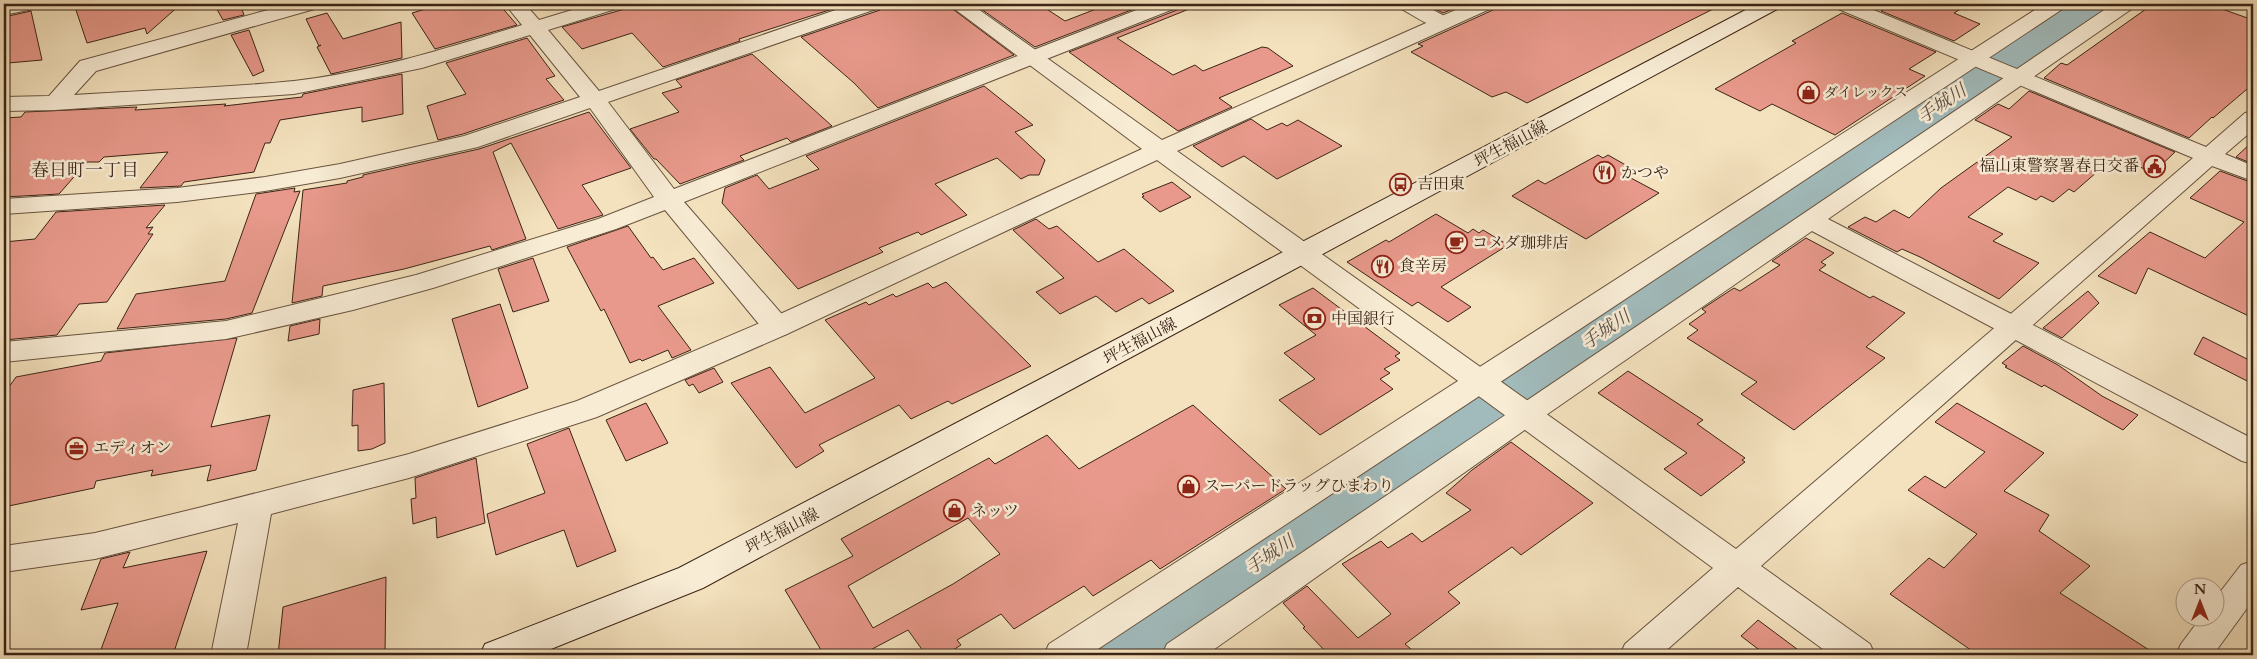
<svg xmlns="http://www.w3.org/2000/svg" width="2257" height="659" font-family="Cardo,'Noto Serif JP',serif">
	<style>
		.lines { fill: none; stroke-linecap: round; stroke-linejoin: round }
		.river { fill: #a1bbbc; fill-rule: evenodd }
		.building { fill: #e8998b; stroke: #3b2416; fill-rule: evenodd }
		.minor-casing { stroke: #695440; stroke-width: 2 }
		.tertiary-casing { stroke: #695440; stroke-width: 2 }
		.secondary-casing { stroke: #3b2416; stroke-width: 2 }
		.minor { fill: #f8ecd5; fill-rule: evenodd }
		.tertiary { fill: #f8ecd5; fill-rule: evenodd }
		.secondary { fill: #f8ecd5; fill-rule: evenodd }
		.labels { text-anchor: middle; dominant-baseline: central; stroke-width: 5; stroke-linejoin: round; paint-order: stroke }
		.far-poi-label { font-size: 14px; fill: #3b2416; stroke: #f8ecd5; text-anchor: start }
		.street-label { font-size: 16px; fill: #3b2416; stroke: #f8ecd5 }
		.poi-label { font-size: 16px; fill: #3b2416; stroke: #f8ecd5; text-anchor: start }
		.water-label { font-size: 18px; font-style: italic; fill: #5a5148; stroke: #f8ecd5 }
		.neighbourhood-label { font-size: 18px; fill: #3b2416; stroke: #f8ecd5 }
	</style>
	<rect width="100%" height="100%" fill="#f4e2be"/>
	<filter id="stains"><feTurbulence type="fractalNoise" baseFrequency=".004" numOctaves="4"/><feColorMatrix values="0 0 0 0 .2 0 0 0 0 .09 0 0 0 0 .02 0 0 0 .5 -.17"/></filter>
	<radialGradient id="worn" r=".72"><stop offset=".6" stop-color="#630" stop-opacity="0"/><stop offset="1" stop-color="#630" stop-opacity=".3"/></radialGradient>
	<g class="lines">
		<!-- river -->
		<path class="river" d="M 2069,4 L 2108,4 L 2103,11 L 1168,655 L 1092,655 L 1100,637 Z"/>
	</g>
	<!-- building -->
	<path class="building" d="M 100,4 L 181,4 L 147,34 L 145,28 L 87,43 L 76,10 Z
		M 214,4 L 240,4 L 244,15 L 223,20 Z
		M 443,4 L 499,4 L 517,25 L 435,49 L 412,13 Z
		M 642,4 L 848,4 L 739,39 L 740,41 L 663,67 L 632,33 L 582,49 L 562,27 Z
		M 884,4 L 946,4 L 1014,55 L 878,108 L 854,83 L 801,37 L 880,10 Z
		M 974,4 L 1039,4 L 1065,21 L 1109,4 L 1147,4 L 1035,47 Z
		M 1181,4 L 1199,5 L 1117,38 L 1173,75 L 1195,65 L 1203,71 L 1262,47 L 1268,48 L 1293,66 L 1219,98 L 1232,107 L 1178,131 L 1069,52 L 1177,10 Z
		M 1426,4 L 1465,4 L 1443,13 Z
		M 1497,4 L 1723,4 L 1527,103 L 1506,92 L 1492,97 L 1411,52 L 1423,46 L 1418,44 L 1493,10 Z
		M 1893,4 L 1969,4 L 1954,13 L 1980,24 L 1954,41 L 1881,11 Z
		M 2153,4 L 2208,4 L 2253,20 L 2253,84 L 2213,118 L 2212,117 L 2189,138 L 2044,78 L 2061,63 L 2067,65 Z
		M 31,11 L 42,60 L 8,63 L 4,17 Z
		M 327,13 L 343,39 L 401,22 L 402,58 L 331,74 L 317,47 L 321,45 L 319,46 L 306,19 Z
		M 1842,13 L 1936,52 L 1909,69 L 1925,76 L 1835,135 L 1772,104 L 1760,111 L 1715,89 L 1796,43 L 1792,41 Z
		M 249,30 L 264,71 L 253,76 L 231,35 Z
		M 527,38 L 555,76 L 546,79 L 564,100 L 463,134 L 438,140 L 427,106 L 466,94 L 446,63 Z
		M 752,54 L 832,126 L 791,142 L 787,138 L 740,156 L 744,160 L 680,184 L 656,159 L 654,159 L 630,129 L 679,112 L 662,93 L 682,87 L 676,80 Z
		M 402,74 L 403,114 L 362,122 L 362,107 L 280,120 L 270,143 L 265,143 L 254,172 L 184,182 L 181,186 L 140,188 L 168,152 L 104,157 L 99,162 L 87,162 L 59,194 L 4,197 L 4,118 L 21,117 L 25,112 L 137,107 L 135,110 L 226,104 L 224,106 L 302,97 L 303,94 Z
		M 984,86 L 1033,125 L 1015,132 L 1045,160 L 1039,175 L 1029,175 L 1021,179 L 997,158 L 935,184 L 967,215 L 921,235 L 918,232 L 879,248 L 883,252 L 798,289 L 722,203 L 725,188 L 757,175 L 769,189 L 819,169 L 806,156 Z
		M 2029,91 L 2175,152 L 2154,172 L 2113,158 L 2074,192 L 2069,189 L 2053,202 L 2041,196 L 2036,200 L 2008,187 L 1968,217 L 2003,234 L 1993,241 L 2039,263 L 1999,299 L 1920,257 L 1902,249 L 1897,252 L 1848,227 L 1865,217 L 1876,222 L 1894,210 L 1909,218 L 1941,188 L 2012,137 L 1975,120 L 1998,104 L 2009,109 Z
		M 589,112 L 631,168 L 582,185 L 603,215 L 558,229 L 511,143 L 493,152 L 526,239 L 492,250 L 490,246 L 404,269 L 323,286 L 322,296 L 292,303 L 303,190 L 347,183 L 347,181 L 363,177 L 363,175 L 479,149 Z
		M 1251,119 L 1267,130 L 1282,123 L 1287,126 L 1298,120 L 1342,146 L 1277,179 L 1244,156 L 1222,167 L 1193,146 Z
		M 2253,141 L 2253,164 L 2236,157 Z
		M 1598,155 L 1603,158 L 1608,155 L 1638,172 L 1629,177 L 1659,193 L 1586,239 L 1512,196 L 1538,180 L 1545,184 Z
		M 2220,171 L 2253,183 L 2253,318 L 2148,268 L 2136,294 L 2098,276 L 2150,232 L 2205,258 L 2244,222 L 2190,198 Z
		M 1172,182 L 1191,197 L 1160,212 L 1142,197 L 1144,196 L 1142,194 Z
		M 295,188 L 294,192 L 300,191 L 252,313 L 226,319 L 117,329 L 136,294 L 225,281 L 256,194 Z
		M 165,205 L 146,228 L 153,227 L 148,234 L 153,234 L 107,302 L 79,304 L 57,335 L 4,340 L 4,242 L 35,239 L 56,212 Z
		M 1436,214 L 1468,233 L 1473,229 L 1479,233 L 1483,230 L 1508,245 L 1441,287 L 1471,307 L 1448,322 L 1418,302 L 1412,306 L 1347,262 L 1386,240 L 1389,242 Z
		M 1036,219 L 1049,229 L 1057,226 L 1098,262 L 1124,249 L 1174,291 L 1149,304 L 1142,298 L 1116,312 L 1096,296 L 1060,314 L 1036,292 L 1064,278 L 1013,230 Z
		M 628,226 L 651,258 L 653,257 L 663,270 L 694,258 L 714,283 L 658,306 L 691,350 L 672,358 L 668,350 L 642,361 L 640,359 L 630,363 L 604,309 L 601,311 L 567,247 Z
		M 1806,238 L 1834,253 L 1821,262 L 1826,265 L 1819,270 L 1870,298 L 1873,296 L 1905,313 L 1866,347 L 1885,358 L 1794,430 L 1741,394 L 1757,382 L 1687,338 L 1698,330 L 1689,324 L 1706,312 L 1702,309 L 1734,288 L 1740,291 L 1780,265 L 1772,261 Z
		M 533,258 L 549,301 L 513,312 L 498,269 Z
		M 946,282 L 1031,366 L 952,404 L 948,401 L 911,419 L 899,405 L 819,445 L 824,451 L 796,468 L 731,383 L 770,367 L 805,413 L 875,378 L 825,320 L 866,302 L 869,305 L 893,294 L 896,297 L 928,283 L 933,288 Z
		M 1313,288 L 1400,353 L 1395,356 L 1400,360 L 1384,369 L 1390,373 L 1380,379 L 1393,389 L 1320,435 L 1279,400 L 1315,379 L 1284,353 L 1316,335 L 1279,305 Z
		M 2088,291 L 2099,303 L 2062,338 L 2043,328 Z
		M 500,304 L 528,388 L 478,407 L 452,319 Z
		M 320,319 L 319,334 L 288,341 L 290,326 Z
		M 2203,337 L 2253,362 L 2253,384 L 2194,354 Z
		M 237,338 L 211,427 L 270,415 L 256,470 L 207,481 L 211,465 L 151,476 L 153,470 L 96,481 L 94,488 L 4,507 L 4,394 L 16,377 L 101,361 L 105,353 Z
		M 2023,346 L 2058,365 L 2102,396 L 2138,415 L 2123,430 L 2044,385 L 2042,387 L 2005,367 L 2007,366 L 2002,363 Z
		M 714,368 L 723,382 L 699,393 L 693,384 L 689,386 L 685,380 Z
		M 1628,371 L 1703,420 L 1697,424 L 1745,458 L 1742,460 L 1745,462 L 1701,496 L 1664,469 L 1687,453 L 1598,393 Z
		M 384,383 L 385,443 L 372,449 L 358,451 L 358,425 L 352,426 L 353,390 Z
		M 646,403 L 668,443 L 626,461 L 606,420 Z
		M 1957,403 L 2044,453 L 2004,491 L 2049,515 L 2039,531 L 2090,566 L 2060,593 L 2157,655 L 1978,655 L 1890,594 L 1929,558 L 1944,568 L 1977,534 L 1908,490 L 1925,476 L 1945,488 L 1985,452 L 1935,422 Z
		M 1193,405 L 1286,489 L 1160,569 L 1151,560 L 1093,596 L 1084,586 L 1014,629 L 1001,614 L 957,640 L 961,645 L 945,655 L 926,655 L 908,630 L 861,655 L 824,655 L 785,590 L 853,556 L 841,539 L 989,458 L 995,464 L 1047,435 L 1079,469 ZM 968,518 L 1000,554 L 953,584 L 873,628 L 848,586 Z
		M 569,428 L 616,551 L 577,567 L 564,530 L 496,555 L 487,514 L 545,493 L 527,444 Z
		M 1511,442 L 1593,503 L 1521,555 L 1512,547 L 1448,592 L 1460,603 L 1405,644 L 1418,655 L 1329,655 L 1303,628 L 1305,627 L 1283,603 L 1307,586 L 1358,638 L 1391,614 L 1342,564 L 1381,541 L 1388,548 L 1412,533 L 1422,542 L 1471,510 L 1446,493 L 1472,470 Z
		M 476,458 L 485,523 L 437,538 L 436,517 L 413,524 L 411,499 L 416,498 L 415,478 Z
		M 207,551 L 173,655 L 99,655 L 118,603 L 81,610 L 101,559 L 130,552 L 123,568 Z
		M 386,577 L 385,655 L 278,655 L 283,607 Z
		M 1758,620 L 1805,655 L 1766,655 L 1741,636 Z"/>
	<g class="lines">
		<defs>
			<path id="minor" d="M 4,4 L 41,4 L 38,8 L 4,15 Z
				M 290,4 L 321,4 L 318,8 L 96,71 L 74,95 C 147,90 221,88 294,81 C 372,72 447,48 522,25 L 505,4 L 525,4 L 539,20 L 592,4 L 622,4 L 619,8 L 548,30 L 599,91 L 853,4 L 882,4 L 879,8 L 608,102 L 674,189 L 1152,4 L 1179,4 L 1176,8 L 684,202 L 787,320 L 791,327 L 787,334 L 777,336 L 767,334 L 665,210 L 616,229 L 433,288 L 353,310 L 226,339 L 4,362 L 4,342 L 226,321 L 416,275 L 598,219 L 654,197 L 590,108 L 478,147 L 340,178 L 265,191 L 177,202 L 4,214 L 4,199 L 177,188 L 265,177 L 340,164 L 464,136 L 580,97 L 530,35 L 422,68 L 294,94 L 55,110 L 4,111 L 4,97 L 49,96 L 80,61 Z
				M 1397,4 L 1422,4 L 1450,19 L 1453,23 L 1450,27 C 1433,31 1415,16 1400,8 Z
				M 2044,4 L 2067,4 L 2064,8 L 1089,655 L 1044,655 L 1049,644 Z
				M 2113,4 L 2136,4 L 2133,8 L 1828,219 L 2253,439 L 2253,464 L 2242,461 L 1812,231 L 1536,422 L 1206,655 L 1162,655 L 1167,644 Z
				M 2253,561 L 2253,600 L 2213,655 L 2176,655 L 2181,644 L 2202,616 L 2214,616 L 2214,600 L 2241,565 Z"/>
			<path id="tertiary" d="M 948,4 L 971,4 L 1162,140 L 1469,4 L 1495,4 L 1492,8 L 1177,151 L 1736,549 L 2193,158 L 1836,8 L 1833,4 L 1859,4 L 2206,147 L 2245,113 L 2253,111 L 2253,130 L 2225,154 L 2253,166 L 2253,181 L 2212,166 L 1761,566 L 1870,644 L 1875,655 L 1831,655 L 1738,587 L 1661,655 L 1620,655 L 1625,644 L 1713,568 L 1157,160 L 787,334 L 597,417 L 409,478 L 271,514 L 246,655 L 211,655 L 238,523 L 95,559 L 4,572 L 4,546 L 95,533 L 198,508 L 409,454 L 577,401 L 767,320 L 1142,149 Z"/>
			<path id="secondary" d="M 1757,4 L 1782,4 L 1779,8 L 703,588 L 536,655 L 480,655 L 485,644 L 679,568 Z"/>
		</defs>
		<!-- minor casing -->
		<use href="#minor" class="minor-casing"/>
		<!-- tertiary casing -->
		<use href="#tertiary" class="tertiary-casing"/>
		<!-- secondary casing -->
		<use href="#secondary" class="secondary-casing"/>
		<!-- minor -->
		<use href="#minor" class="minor"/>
		<!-- tertiary -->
		<use href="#tertiary" class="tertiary"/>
		<!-- secondary -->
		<use href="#secondary" class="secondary"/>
	</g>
	<!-- icons -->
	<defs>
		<symbol id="shop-ring" viewBox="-11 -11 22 22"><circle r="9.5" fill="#f8ecd5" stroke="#8f2418" stroke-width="1.5"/><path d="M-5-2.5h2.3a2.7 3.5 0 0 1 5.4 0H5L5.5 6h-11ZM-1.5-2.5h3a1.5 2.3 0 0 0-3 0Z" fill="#8f2418"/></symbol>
		<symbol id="civic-ring" viewBox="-11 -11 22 22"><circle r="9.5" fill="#f8ecd5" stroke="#8f2418" stroke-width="1.5"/><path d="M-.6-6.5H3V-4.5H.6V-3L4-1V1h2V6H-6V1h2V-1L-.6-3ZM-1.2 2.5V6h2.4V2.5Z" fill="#8f2418"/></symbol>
		<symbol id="restaurant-ring" viewBox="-11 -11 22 22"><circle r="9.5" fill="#f8ecd5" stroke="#8f2418" stroke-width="1.5"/><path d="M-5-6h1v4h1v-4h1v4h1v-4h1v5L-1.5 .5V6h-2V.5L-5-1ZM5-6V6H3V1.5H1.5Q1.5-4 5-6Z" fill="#8f2418"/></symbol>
		<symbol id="bus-ring" viewBox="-11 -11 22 22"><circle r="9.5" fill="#f8ecd5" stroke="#8f2418" stroke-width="1.5"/><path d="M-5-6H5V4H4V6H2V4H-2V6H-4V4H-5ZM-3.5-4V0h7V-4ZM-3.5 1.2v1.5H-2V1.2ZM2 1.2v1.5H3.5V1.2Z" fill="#8f2418"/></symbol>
		<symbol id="cafe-ring" viewBox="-11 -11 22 22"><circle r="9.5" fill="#f8ecd5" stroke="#8f2418" stroke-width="1.5"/><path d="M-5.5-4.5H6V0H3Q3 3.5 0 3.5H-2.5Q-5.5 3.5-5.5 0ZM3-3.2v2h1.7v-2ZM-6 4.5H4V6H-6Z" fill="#8f2418"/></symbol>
		<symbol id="bank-ring" viewBox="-11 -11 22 22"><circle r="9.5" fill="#f8ecd5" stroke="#8f2418" stroke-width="1.5"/><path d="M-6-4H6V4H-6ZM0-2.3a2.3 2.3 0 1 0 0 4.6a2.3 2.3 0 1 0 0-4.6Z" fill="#8f2418"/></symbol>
		<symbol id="office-ring" viewBox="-11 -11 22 22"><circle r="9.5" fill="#f8ecd5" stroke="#8f2418" stroke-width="1.5"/><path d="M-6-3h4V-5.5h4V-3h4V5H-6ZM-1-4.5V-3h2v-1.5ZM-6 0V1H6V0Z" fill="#8f2418"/></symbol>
	</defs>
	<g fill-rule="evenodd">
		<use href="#shop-ring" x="1796" y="80" width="25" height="25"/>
		<use href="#civic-ring" x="2142" y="154" width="25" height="25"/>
		<use href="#restaurant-ring" x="1592" y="160" width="25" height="25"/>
		<use href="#bus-ring" x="1388" y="172" width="25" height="25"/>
		<use href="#cafe-ring" x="1444" y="230" width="25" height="25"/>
		<use href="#restaurant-ring" x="1370" y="254" width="25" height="25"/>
		<use href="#bank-ring" x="1302" y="306" width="25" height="25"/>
		<use href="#office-ring" x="64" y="436" width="25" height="25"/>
		<use href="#shop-ring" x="1176" y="474" width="25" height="25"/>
		<use href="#shop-ring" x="942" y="498" width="25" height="25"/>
	</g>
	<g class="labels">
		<!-- far-poi labels -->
		<g class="far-poi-label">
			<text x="1824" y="92">ダイレックス</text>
		</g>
		<!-- street labels -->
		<g class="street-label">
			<text transform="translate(1511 144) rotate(-28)">坪生福山線</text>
			<text transform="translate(1140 341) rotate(-28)">坪生福山線</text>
			<text transform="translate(782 531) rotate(-27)">坪生福山線</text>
		</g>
		<!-- poi labels -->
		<g class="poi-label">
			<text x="2139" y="166" text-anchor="end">福山東警察署春日交番</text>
			<text x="1621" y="173">かつや</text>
			<text x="1417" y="184">吉田東</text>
			<text x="1472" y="243">コメダ珈琲店</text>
			<text x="1399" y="266">食辛房</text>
			<text x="1331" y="319">中国銀行</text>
			<text x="93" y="448">エディオン</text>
			<text x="1204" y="486">スーパードラッグひまわり</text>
			<text x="971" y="511">ネッツ</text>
		</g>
		<!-- water labels -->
		<g class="water-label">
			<text transform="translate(1942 104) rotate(-34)">手城川</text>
			<text transform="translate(1606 330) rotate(-34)">手城川</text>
			<text transform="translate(1270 555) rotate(-34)">手城川</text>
		</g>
		<!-- neighbourhood labels -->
		<g class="neighbourhood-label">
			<text x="85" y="170">春日町一丁目</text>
		</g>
	</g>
	<!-- margin -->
	<rect width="2257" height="659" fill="none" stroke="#f4e2be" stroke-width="20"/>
	<rect x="5" y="5" width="2247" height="649" fill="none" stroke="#3b2416" stroke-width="2.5"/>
	<rect x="10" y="10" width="2237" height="639" fill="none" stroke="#3b2416"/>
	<!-- north arrow -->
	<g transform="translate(2200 602)"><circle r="24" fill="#f8ecd5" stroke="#ac9c89"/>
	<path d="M0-4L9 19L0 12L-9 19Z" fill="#8f2418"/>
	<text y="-8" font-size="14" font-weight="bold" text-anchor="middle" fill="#3b2416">N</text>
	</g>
	<rect width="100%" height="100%" filter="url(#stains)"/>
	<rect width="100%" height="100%" fill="url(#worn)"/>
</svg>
